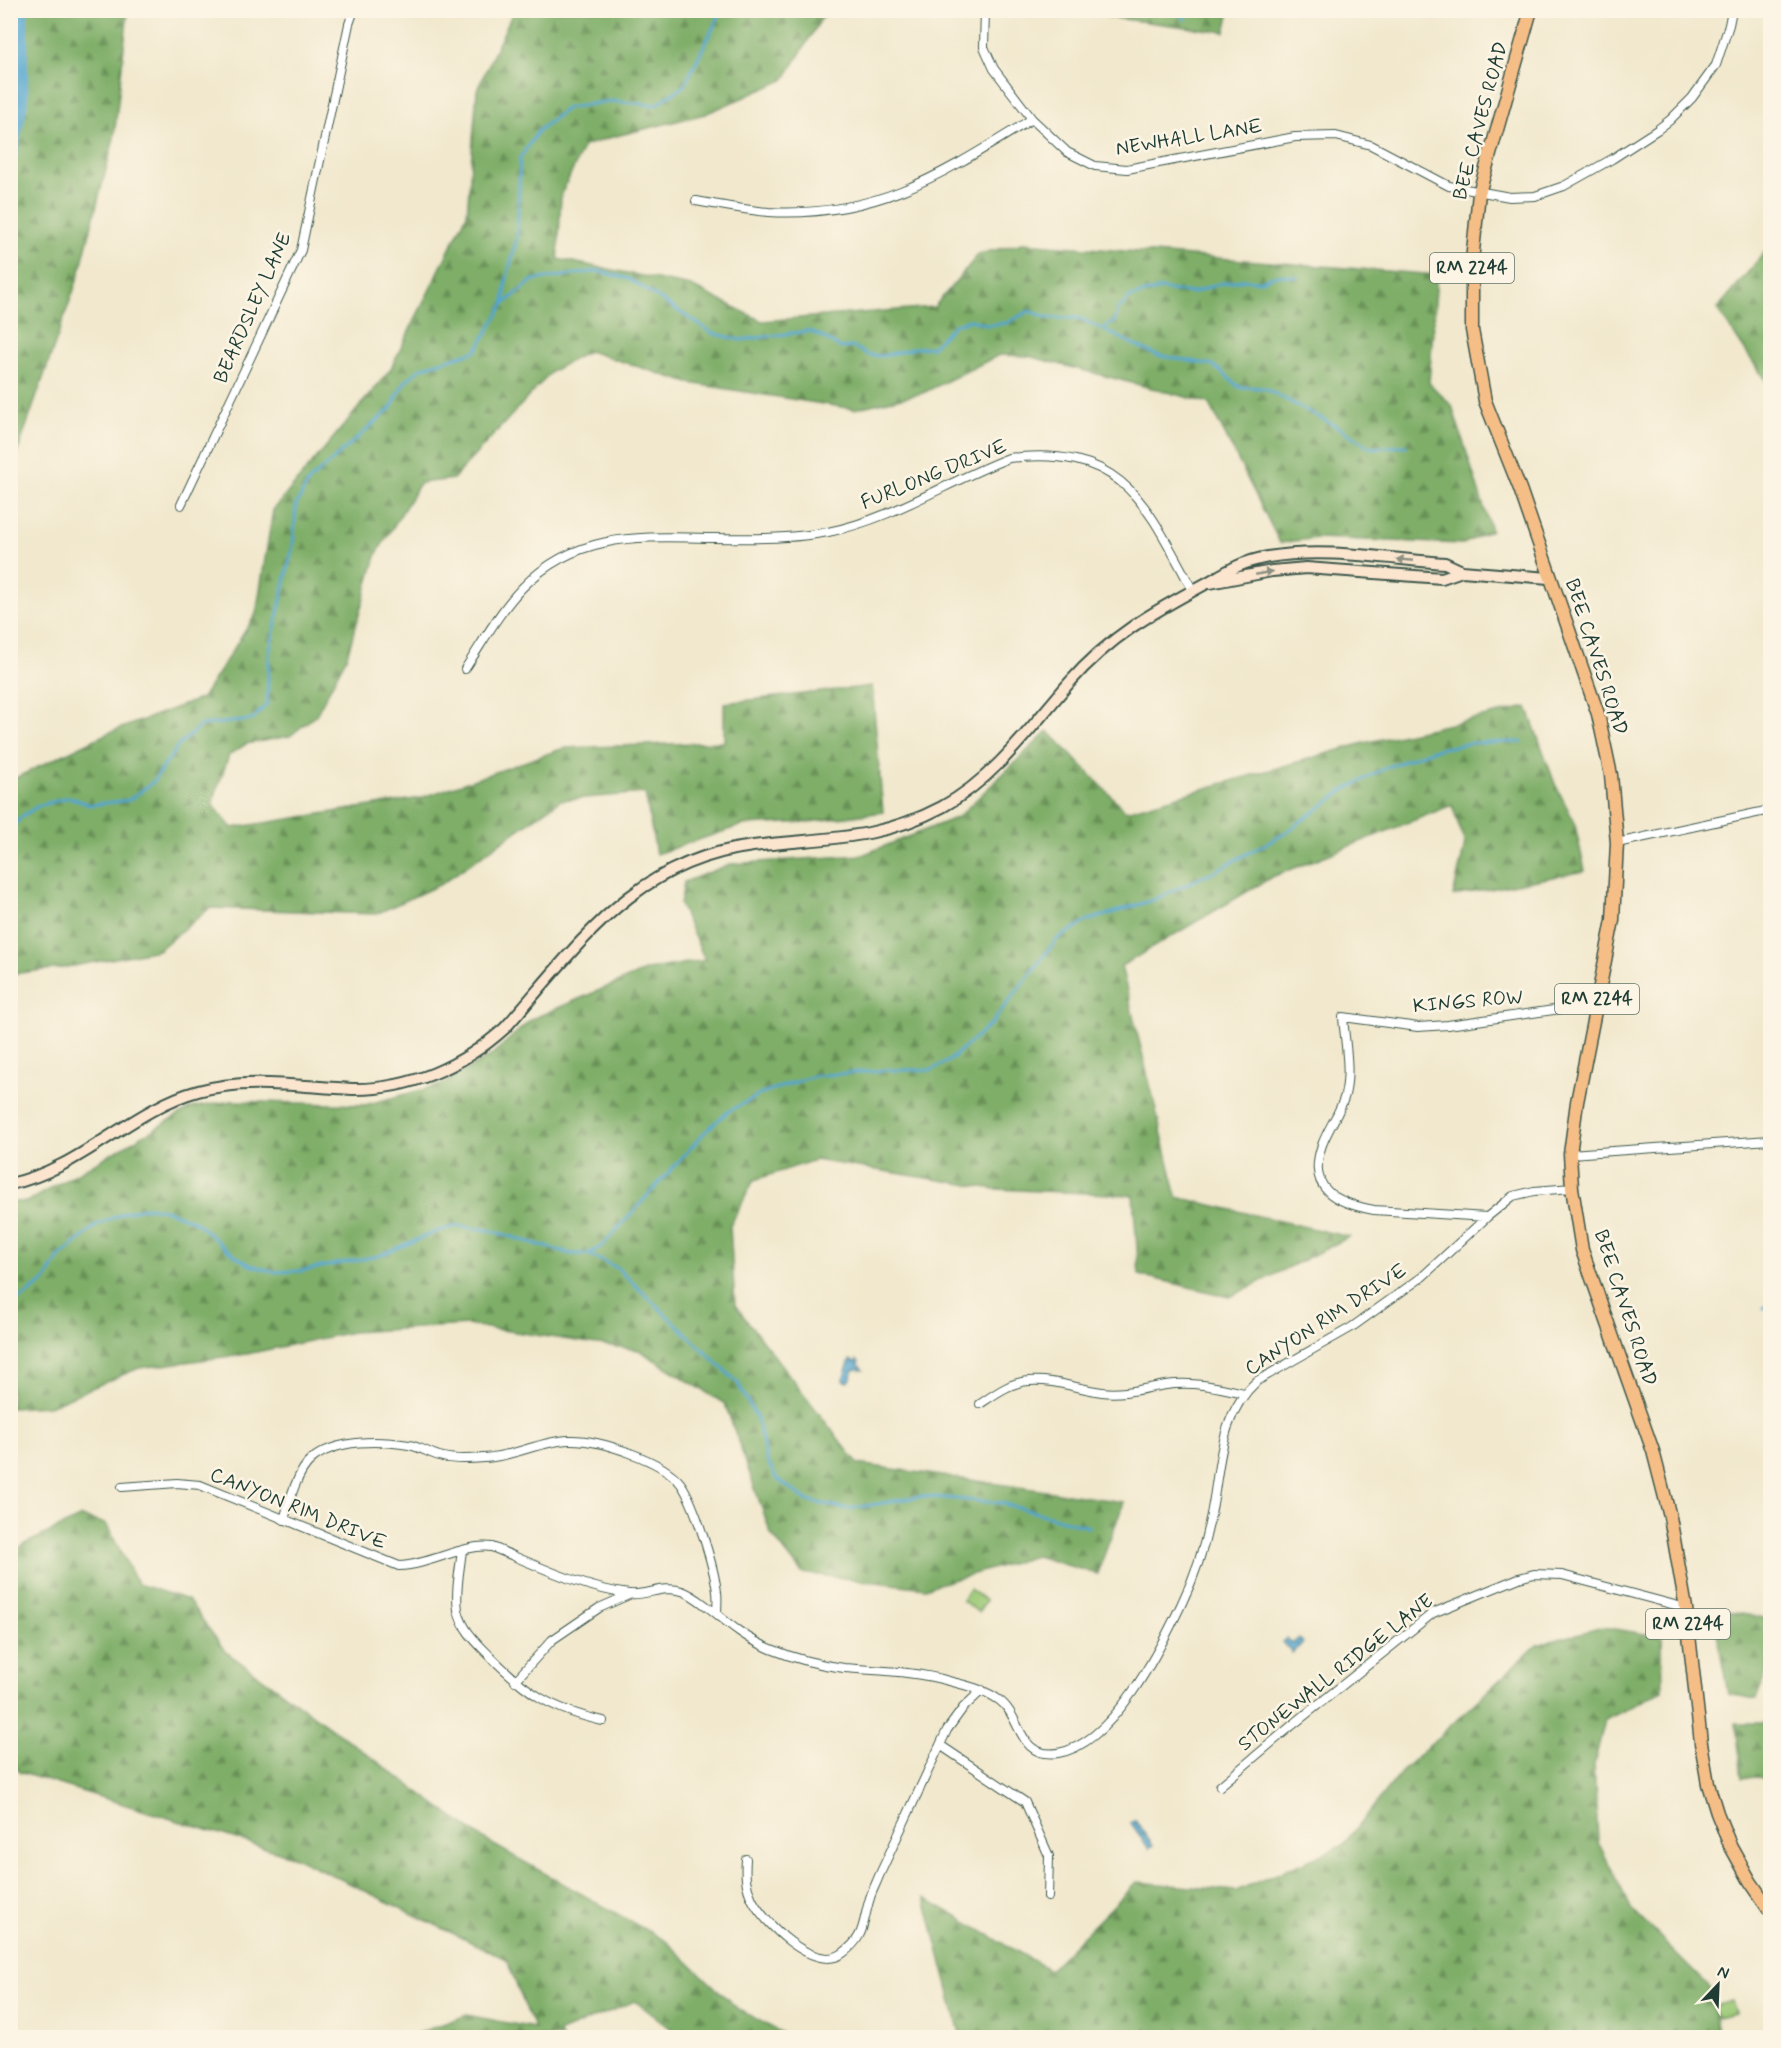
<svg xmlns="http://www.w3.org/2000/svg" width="1781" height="2048" font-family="Mynerve,sans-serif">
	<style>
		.forest { fill: url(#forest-firs); stroke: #4e764e; stroke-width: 1.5 }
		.pitch { fill: #9eca78; stroke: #5e8456; stroke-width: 1.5 }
		.water { fill: url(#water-ripples); stroke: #397282; stroke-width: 1.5 }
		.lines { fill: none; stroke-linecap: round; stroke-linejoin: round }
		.stream { stroke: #53a6cf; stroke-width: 3 }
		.river { stroke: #53a6cf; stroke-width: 16 }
		.street-casing { stroke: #3e574b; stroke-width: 10 }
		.secondary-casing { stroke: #3e574b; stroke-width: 14 }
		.primary-casing { stroke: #3e574b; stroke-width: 15 }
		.street { stroke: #fff; stroke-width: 8 }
		.secondary { stroke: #fbe5cf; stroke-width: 10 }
		.primary { stroke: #f6be87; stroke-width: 12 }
		.oneway { fill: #8d9182 }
		.labels { text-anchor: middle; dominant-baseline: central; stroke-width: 5; stroke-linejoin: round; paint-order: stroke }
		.shield { fill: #fcf5e5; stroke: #617469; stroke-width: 1.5 }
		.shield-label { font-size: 18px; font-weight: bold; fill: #1f3d34 }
		.street-label { font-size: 20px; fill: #1f3d34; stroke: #fcf5e5 }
	</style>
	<defs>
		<pattern id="forest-firs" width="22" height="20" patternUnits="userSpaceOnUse" patternTransform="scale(1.5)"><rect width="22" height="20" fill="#7eae68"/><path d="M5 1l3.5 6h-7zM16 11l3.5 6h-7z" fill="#678f56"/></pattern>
		<pattern id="water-ripples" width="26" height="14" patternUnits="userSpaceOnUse" patternTransform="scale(1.5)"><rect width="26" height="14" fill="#53a6cf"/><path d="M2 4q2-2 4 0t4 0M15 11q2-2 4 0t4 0" fill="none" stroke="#4488a9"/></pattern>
	</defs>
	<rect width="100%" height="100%" fill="#fcf5e5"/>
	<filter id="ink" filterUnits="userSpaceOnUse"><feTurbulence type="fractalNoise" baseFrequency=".0167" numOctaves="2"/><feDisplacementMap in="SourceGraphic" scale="12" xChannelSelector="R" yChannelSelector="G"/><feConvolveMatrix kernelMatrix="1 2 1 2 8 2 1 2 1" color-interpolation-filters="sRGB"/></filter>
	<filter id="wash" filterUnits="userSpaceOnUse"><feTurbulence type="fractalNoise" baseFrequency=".008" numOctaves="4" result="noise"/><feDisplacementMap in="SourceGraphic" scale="24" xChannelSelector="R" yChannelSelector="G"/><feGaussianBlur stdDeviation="1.35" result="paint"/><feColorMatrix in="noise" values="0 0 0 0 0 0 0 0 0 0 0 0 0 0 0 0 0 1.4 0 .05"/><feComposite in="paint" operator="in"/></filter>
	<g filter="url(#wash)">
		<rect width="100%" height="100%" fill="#f1e8cd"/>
		<!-- forest -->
		<path class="forest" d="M 11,10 L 128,11 L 114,138 L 79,275 L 11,470 Z
			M 514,10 L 826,11 L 784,80 L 705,114 L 612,137 L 584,146 L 561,195 L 558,259 L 691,286 L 762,321 L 934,307 L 979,254 L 1023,243 L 1437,275 L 1429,383 L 1452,406 L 1491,530 L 1463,544 L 1317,538 L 1280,543 L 1209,403 L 1028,356 L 999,355 L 923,393 L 854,409 L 689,383 L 589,351 L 552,371 L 453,479 L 420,483 L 377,553 L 347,656 L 316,715 L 290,736 L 246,744 L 229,755 L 212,804 L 232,828 L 421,798 L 564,748 L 724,742 L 724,703 L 872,686 L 883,812 L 809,822 L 743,825 L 656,854 L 645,793 L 561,800 L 441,884 L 376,914 L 210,908 L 158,950 L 63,968 L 11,974 L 11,780 L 108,733 L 202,698 L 256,614 L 273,510 L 390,370 L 467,214 L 477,90 Z
			M 1107,11 L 1107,10 L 1230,11 L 1225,32 L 1108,17 Z
			M 1770,246 L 1770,387 L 1717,309 Z
			M 1527,707 L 1555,784 L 1574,821 L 1585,871 L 1453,896 L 1465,844 L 1452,805 L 1272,877 L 1121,966 L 1177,1197 L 1349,1237 L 1230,1297 L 1139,1275 L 1133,1195 L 995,1189 L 815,1160 L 754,1180 L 730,1226 L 735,1305 L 858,1464 L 1124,1502 L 1097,1574 L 1036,1556 L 925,1588 L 802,1573 L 771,1534 L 725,1404 L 639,1350 L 467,1325 L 352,1332 L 247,1354 L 139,1368 L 49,1406 L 11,1408 L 11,1202 L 27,1202 L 191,1108 L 231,1101 L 365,1105 L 443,1084 L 489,1057 L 532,1019 L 647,970 L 705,960 L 680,905 L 684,882 L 731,864 L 862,855 L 958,817 L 1048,731 L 1126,811 L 1364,743 Z
			M 81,1517 L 106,1524 L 138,1584 L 188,1600 L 225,1651 L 485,1840 L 666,1941 L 738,2009 L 789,2037 L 682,2037 L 635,2001 L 558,2033 L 562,2037 L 407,2037 L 467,2015 L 534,2028 L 506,1959 L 295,1857 L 19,1772 L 10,1756 L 11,1554 L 25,1544 Z
			M 1706,1608 L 1770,1619 L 1770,1664 L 1756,1699 L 1728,1694 L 1716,1628 L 1709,1625 Z
			M 1603,1627 L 1662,1637 L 1663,1691 L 1605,1720 L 1594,1764 L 1598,1842 L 1631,1908 L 1709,1986 L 1719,2037 L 961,2037 L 925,1898 L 1049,1970 L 1137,1882 L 1236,1891 L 1342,1846 L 1403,1770 L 1537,1645 Z
			M 1736,1723 L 1770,1723 L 1770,1778 L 1753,1777 L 1742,1779 Z"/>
		<!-- pitch -->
		<path class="pitch" d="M 970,1589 L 986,1601 L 978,1612 L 962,1600 Z
			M 1731,2001 L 1735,2013 L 1717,2017 L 1714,2006 Z"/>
		<!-- water -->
		<path class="water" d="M 850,1360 L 855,1362 L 857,1360 L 859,1362 L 858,1364 L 863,1370 L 856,1369 L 852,1371 L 851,1379 L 847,1382 L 843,1380 Z
			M 1287,1638 L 1292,1644 L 1299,1638 L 1303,1643 L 1292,1653 L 1282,1642 Z
			M 1135,1820 L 1153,1846 L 1149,1849 L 1131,1823 Z"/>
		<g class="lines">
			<!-- stream -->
			<path class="stream" d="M 1178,10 L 1185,19
				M 504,304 L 533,280 L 598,271 L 629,279 L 712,333 L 740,340 L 809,331 L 823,337 L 840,348 L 854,347 L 868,355 L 882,356 L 915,348 L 932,347 L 955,324 L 971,320 L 988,325 L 1007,323 L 1029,311 L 1049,318 L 1079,318 L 1156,355 L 1213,365 L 1239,387 L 1264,388 L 1336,426 L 1371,448 L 1406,446
				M 1103,329 L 1115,321 L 1118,309 L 1131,297 L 1160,289 L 1193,293 L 1218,284 L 1242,280 L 1261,281 L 1276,275 L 1297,277
				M 10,831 L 21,817 L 38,806 L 69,797 L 90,805 L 129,800 L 153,782 L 177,747 L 201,725 L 252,720 L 267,704 L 269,654 L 293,545 L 296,505 L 309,481 L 391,408 L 404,383 L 421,368 L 476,351 L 504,304 L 506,282 L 517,237 L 520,158 L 538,131 L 567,108 L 610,101 L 656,105 L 684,86 L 722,10
				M 588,1254 L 617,1268 L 738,1383 L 757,1419 L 766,1459 L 777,1479 L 808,1501 L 848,1509 L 923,1496 L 1001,1503 L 1089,1527
				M 10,1302 L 20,1299 L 45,1281 L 59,1257 L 97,1225 L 126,1212 L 148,1207 L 169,1211 L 196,1222 L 226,1249 L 248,1264 L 273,1272 L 301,1271 L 378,1256 L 438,1231 L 457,1226 L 488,1230 L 571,1254 L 588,1254 L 602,1246 L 706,1131 L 727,1112 L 765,1092 L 814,1076 L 886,1070 L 932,1070 L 950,1060 L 992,1023 L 1057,939 L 1087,921 L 1153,900 L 1215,871 L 1282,835 L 1343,791 L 1385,768 L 1433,750 L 1471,743 L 1522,742
				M 1764,1308 L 1770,1303"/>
			<!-- river -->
			<path class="river" d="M 10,153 L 20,101 L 20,10"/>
		</g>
	</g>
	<g filter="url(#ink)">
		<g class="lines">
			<defs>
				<path id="street" d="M 985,10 L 984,47 L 994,69 L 1032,119 L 1067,152 L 1095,166 L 1127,169 L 1295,137 L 1336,136 L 1371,145 L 1449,186 L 1510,197 L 1535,196 L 1564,186 L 1612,159 L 1657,130 L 1670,120 L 1692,98 L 1716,65 L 1729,25 L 1732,10
					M 696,201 C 720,205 745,210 769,212 C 878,218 944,173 1032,119
					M 181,505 L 301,250 L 349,24 L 354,10
					M 465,669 C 483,642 500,610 523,587 C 578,531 642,537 714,538 C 752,539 791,539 828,532 C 893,519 948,481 1009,458 C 1123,445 1145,502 1192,589
					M 1617,843 L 1770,810
					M 1570,1154 L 1770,1140
					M 1487,1217 L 1374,1210 C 1337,1203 1306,1190 1322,1145 C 1328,1128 1340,1113 1345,1095 C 1351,1070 1345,1043 1343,1017 L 1418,1027 L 1448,1025 L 1596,1004
					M 980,1404 C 995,1394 1011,1382 1029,1381 C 1054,1379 1078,1389 1102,1392 C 1124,1395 1145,1388 1166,1385 C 1192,1381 1218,1387 1244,1393
					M 122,1487 L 177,1483 L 200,1485 L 399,1566 C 431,1565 463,1543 492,1547 C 536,1565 582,1588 629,1594 C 647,1596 663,1585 682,1591 C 694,1595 703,1604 713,1611 C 731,1626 749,1640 771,1649 C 793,1658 820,1665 844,1668 C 879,1671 915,1671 949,1681 C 967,1686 984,1689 999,1700 C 1022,1716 1017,1759 1058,1753 C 1113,1744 1159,1651 1181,1605 C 1194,1578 1204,1549 1210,1519 C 1221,1471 1217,1417 1257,1381 L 1352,1327 L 1422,1277 L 1487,1217 L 1513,1196 L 1534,1191 L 1572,1188
					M 284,1520 C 289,1502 297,1471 312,1459 C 337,1439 379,1440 409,1445 C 421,1447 432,1455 443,1457 C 455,1460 472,1459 484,1458 C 513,1457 540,1441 569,1440 C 598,1439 663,1460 681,1484 C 695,1504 714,1567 717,1592 C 718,1599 717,1607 717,1614
					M 462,1550 C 460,1569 455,1591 458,1610 C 462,1629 476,1642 489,1655 C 527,1693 550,1709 603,1721
					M 515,1681 L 552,1640 L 599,1608 L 631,1594
					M 940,1745 L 1025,1802 L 1049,1856 L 1048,1897
					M 1220,1786 L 1290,1727 L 1433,1613 L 1519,1578 L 1534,1574 L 1562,1575 L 1686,1608
					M 746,1859 C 745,1874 745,1885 752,1899 C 763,1922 815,1974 843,1953 C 866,1936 862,1923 870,1898 C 872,1891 876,1884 879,1876 L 947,1730 L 963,1708 L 982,1690"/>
				<path id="secondary" d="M 1210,583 L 1272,571 L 1306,568 L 1442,578 L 1462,571
					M 10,1184 C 79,1170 132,1109 198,1091 C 248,1077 302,1087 352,1089 C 410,1090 463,1066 505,1028 C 580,944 633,861 753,846 C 824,837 876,842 942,807 C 994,779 1031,727 1069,683 C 1110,636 1153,612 1207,583 C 1229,570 1241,562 1268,557 C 1324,547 1389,559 1445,563 L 1462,571 L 1549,578"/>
				<path id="primary" d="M 1531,10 L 1479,193 L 1472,261 L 1472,330 L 1485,401 L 1520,489 L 1598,714 L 1611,775 L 1617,843 L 1613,920 L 1577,1102 L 1570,1154 L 1572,1188 L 1582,1250 L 1653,1451 L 1670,1517 L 1686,1608 L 1701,1743 L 1708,1784 L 1717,1813 L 1730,1845 L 1750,1881 L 1770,1910"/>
			</defs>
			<!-- street casing -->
			<use href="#street" class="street-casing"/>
			<!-- secondary casing -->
			<use href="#secondary" class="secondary-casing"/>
			<!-- primary casing -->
			<use href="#primary" class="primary-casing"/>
			<!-- street -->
			<use href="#street" class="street"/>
			<!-- secondary -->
			<use href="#secondary" class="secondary"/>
			<!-- primary -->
			<use href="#primary" class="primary"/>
		</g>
		<!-- one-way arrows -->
		<defs><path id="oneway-solid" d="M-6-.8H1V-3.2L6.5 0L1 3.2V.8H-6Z" transform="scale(1.5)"/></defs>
		<g class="oneway">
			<use href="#oneway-solid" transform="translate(1405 560) rotate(-175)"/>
			<use href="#oneway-solid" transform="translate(1264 573) rotate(-11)"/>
		</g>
	</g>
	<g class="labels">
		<!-- shield labels -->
		<g class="shield">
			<rect x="1430" y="253" width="84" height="30" rx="4.5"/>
			<rect x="1555" y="984" width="84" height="30" rx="4.5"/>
			<rect x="1646" y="1609" width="84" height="30" rx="4.5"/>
		</g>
		<g class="shield-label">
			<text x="1472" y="268">RM 2244</text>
			<text x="1597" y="999">RM 2244</text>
			<text x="1688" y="1624">RM 2244</text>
		</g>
		<!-- street labels -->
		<g class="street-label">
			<text transform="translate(1481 121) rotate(-75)">BEE CAVES ROAD</text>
			<text transform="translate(1189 138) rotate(-9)">NEWHALL LANE</text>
			<text transform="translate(253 308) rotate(-66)">BEARDSLEY LANE</text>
			<text transform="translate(934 475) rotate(-22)">FURLONG DRIVE</text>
			<text transform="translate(1596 657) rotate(72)">BEE CAVES ROAD</text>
			<text transform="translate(1468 1002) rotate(-5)">KINGS ROW</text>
			<text transform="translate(1625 1308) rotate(72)">BEE CAVES ROAD</text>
			<text transform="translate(1326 1320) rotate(-33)">CANYON RIM DRIVE</text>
			<text transform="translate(298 1509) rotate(22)">CANYON RIM DRIVE</text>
			<text transform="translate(1336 1673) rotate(-38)">STONEWALL RIDGE LANE</text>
		</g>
	</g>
	<!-- margin -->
	<rect width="1781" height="2048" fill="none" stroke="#fcf5e5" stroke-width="36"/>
	<!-- north arrow -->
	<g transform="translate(1718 1985) rotate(23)" stroke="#fcf5e5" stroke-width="4.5" paint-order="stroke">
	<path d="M0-4.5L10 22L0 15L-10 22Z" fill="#1f3d34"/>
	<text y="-9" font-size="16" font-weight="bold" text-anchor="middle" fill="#1f3d34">N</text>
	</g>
</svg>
